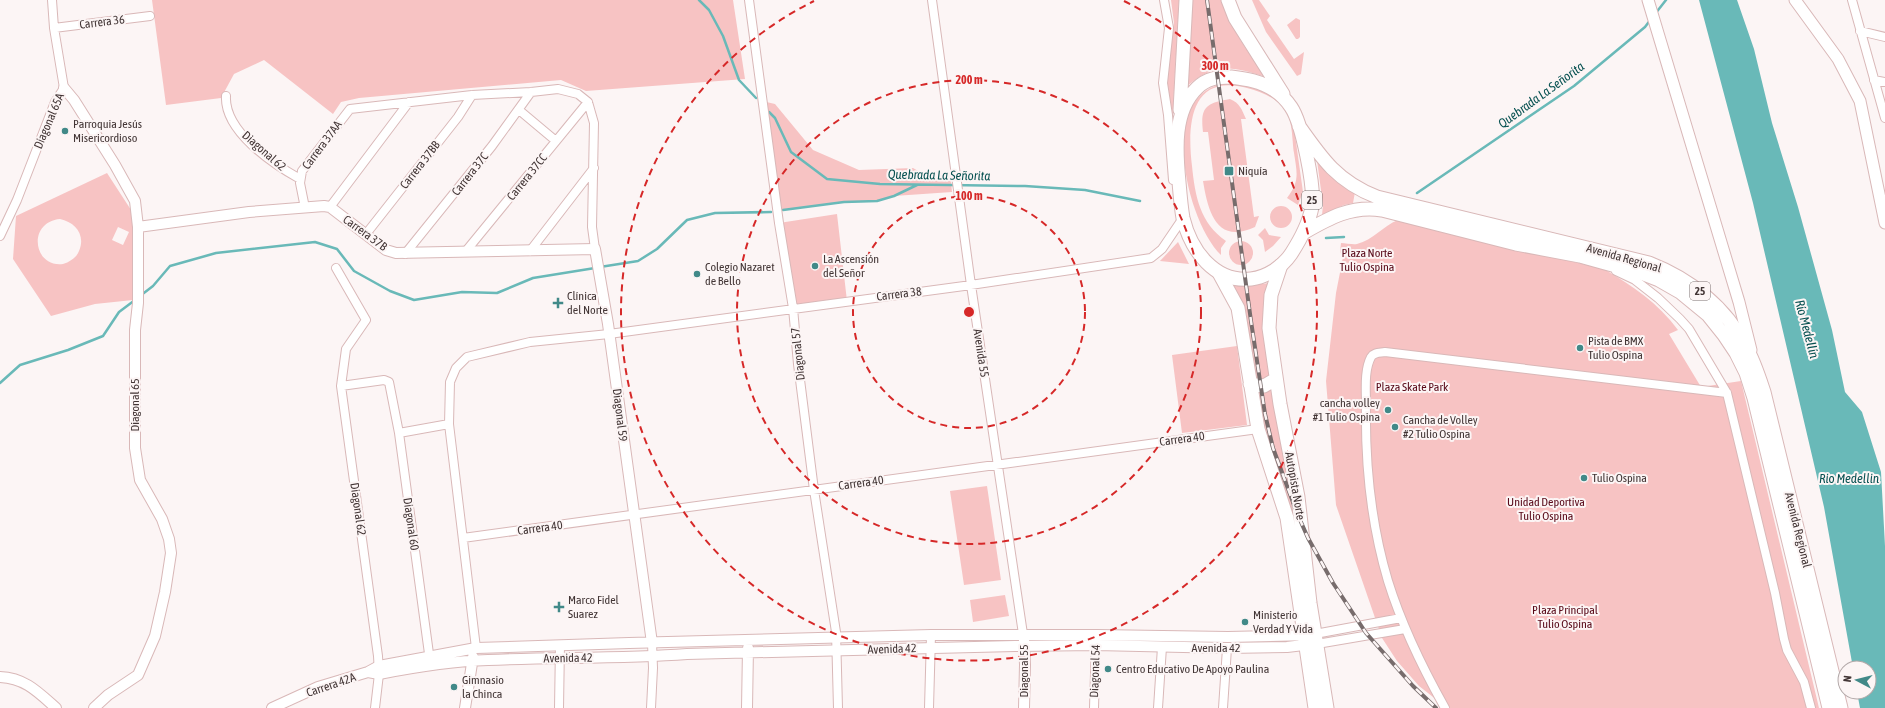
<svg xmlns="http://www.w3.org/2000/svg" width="1885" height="708" font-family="'Asap Condensed',sans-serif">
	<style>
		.green { fill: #f7c3c3; fill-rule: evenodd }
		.water { fill: #69b9b8 }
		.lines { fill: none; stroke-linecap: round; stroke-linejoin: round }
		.stream { stroke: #69b9b8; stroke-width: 2.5 }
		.minor-casing { stroke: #d9b8b8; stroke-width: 10 }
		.tertiary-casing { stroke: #d9b8b8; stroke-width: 12 }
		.secondary-casing { stroke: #d9b8b8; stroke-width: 13 }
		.primary-casing { stroke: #d9b8b8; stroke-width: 15 }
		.trunk-casing { stroke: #d9b8b8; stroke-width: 15 }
		.minor { stroke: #fff; stroke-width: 8 }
		.tertiary { stroke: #fff; stroke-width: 10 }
		.secondary { stroke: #fff; stroke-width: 11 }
		.primary { stroke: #fff; stroke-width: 13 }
		.trunk { stroke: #fff; stroke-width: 13 }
		.rail-casing { stroke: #776c6c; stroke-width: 4 }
		.rail { stroke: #fcf5f5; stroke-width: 2.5; stroke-dasharray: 8; stroke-linecap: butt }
		.ring { fill: none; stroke: #d62828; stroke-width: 2; stroke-dasharray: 7 5 }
		.poi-dot { fill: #418988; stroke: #fcf5f5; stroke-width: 1.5 }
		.labels { text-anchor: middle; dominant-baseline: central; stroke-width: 4; stroke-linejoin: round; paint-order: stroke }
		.shield { fill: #fcf5f5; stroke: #7a6f6f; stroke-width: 1 }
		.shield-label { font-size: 11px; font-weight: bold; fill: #423535 }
		.street-label { font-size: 12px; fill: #423535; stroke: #fcf5f5 }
		.poi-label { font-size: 12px; fill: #423535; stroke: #fcf5f5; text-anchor: start }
		.park-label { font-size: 12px; fill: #580918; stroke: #fcf5f5 }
		.water-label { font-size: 13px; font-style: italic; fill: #075151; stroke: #fcf5f5 }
		.centre { fill: #d62828; stroke: #fcf5f5; stroke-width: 2 }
		.ring-label { font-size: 12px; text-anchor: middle; font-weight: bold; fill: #d62828; stroke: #fcf5f5; stroke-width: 4; stroke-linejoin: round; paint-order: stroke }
	</style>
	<rect width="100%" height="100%" fill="#fcf5f5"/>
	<!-- green -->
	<path class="green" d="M 152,0 L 733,0 L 745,79 L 586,91 L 561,80 L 359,98 L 341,102 L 333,114 L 264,60 L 234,74 L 221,98 L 166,105 Z
		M 1171,0 L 1179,0 L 1172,126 L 1166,91 L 1174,23 Z
		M 1191,0 L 1221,0 C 1232,29 1247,52 1266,77 C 1233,66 1214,62 1186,87 L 1191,29 Z
		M 1252,0 L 1259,0 L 1270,16 L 1267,20 L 1294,59 L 1304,52 L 1301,74 L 1297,76 L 1266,32 Z
		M 1296,18 L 1300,20 L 1300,37 L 1298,39 L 1296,39 L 1287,25 Z
		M 1233,83 L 1263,90 L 1279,99 L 1293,121 L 1303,192 L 1298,205 L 1287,198 C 1300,181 1297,173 1294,153 C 1292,140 1293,119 1284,108 C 1276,98 1260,91 1247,88 C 1190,73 1187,125 1192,166 C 1195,196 1200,223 1226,241 L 1221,248 L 1221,255 C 1185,220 1154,84 1233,83 Z
		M 1230,99 C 1240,103 1242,110 1246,119 L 1241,119 L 1254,217 L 1259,216 L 1255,227 C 1216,245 1208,211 1203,181 L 1214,180 L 1208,132 L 1203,132 C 1200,107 1206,103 1230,99 Z
		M 762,101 L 775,104 L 813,150 L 859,170 L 913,168 L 925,175 L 951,181 L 952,192 L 894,196 L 877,201 L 844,202 L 777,211 Z
		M 1316,153 L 1355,192 L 1353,203 L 1344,205 L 1322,215 L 1323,205 Z
		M 107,173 L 133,213 L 133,300 L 95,304 L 51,316 L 13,259 L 16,216 ZM 60,219 C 75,222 86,235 79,251 C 77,257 70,262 63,264 C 33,268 27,222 60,219 ZM 118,227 L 129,232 L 123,245 L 112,240 Z
		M1270 217a11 11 0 1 1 22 0a11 11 0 1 1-22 0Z
		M 837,214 L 847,301 L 793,308 L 779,223 Z
		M 1398,220 L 1604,269 C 1633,286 1658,303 1678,330 L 1669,334 L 1701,387 L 1741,381 L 1819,708 L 1447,708 L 1419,686 L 1397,661 L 1382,638 L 1336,505 L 1326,381 L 1336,293 L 1343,257 L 1340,252 L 1341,243 C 1346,243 1353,245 1357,244 C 1373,240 1383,226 1398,220 Z
		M 1265,228 L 1269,235 L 1281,237 L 1273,246 L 1265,252 L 1263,240 L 1258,235 Z
		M1229 253a12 12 0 1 1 24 0a12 12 0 1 1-24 0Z
		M 1178,242 L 1189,264 L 1160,261 Z
		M 1224,279 C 1239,284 1252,286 1268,283 L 1266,290 L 1302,555 L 1255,399 Z
		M 1237,346 L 1247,425 L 1182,433 L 1172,355 Z
		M 987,486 L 1001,580 L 964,585 L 950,491 Z
		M 1005,595 L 1009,616 L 973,622 L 970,600 Z"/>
	<!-- water -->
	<path class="water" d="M 1699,0 L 1737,0 L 1754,49 L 1772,123 L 1798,207 L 1832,330 L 1845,392 L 1862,412 L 1881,472 L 1885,546 L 1885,708 L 1860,708 L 1857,692 L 1869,692 L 1869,668 L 1853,668 L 1824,507 L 1753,203 Z"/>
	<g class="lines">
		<!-- stream -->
		<path class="stream" d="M 699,0 L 709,10 L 723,36 L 739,80 L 756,98
			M 1655,14 L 1666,0
			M 769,112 L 775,118 L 791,152 L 827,179 L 880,184 L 1025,186 L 1085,190 L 1140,201
			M 1417,193 L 1574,86 L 1645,27 L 1651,19
			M 783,210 L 844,202 L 877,201 L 894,196 L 917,185
			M 1326,238 L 1344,237
			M 600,267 L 638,261 L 657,249 L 687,220 L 715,213 L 771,212
			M 140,296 L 153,286 L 170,266 L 216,253 L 315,242 L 337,249 L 354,271 L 390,291 L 414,300 L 462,292 L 497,293 L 533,278 L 595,268
			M 0,383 L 20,365 L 68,350 L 103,336 L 119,312 L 135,300"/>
		<defs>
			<path id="minor" d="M 749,0 L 779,223 L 793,308 L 798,364 L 814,490 L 836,632 L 838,708
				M 932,0 L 971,285 L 1023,634
				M 1164,0 L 1169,28 L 1163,83 L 1168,115 L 1173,180
				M 1852,0 L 1885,118
				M 54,28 L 150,16
				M 1860,31 L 1885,37
				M 1874,80 L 1885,82
				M 226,96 C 224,131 273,164 300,179
				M 519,110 L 556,141
				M 330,207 L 409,102
				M 305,208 L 300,183 L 302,171 L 350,109 L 472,95 L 531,92 L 558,89 L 578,94 L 588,102 L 594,123 L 592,227 L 595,249
				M 366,234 L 458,117 L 472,95
				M 0,236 L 17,200 L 55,102 L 64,88 L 54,28 L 52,0
				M 466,251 L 588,102
				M 530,251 L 594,168
				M 405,254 L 492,146 L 531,92
				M 336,268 L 366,320 L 346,349 L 341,386 L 378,656 L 379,674 L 375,708
				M 1616,271 L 1635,280 L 1658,298 L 1680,319 L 1689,329 L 1727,393 L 1775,593 L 1784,639 L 1787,650 L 1804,682 L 1811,708
				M 341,386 L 384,380 L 389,382 L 399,433 L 430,661
				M 399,433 L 449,424
				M 463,538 L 1258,429
				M 1315,634 L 1401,618
				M 1317,644 L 1405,629
				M 476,648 L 449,424 L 450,382 L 456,368 L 467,357 L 530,342 L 609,334 L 964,286 L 1151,258 L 1162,249 L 1183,218
				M 559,708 L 560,645
				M 651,708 L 653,668 L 652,643
				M 929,708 L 931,635
				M 1094,708 L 1096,639
				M 1158,708 L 1162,647
				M 1223,708 L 1227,648
				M 1445,708 C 1422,667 1402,626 1388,581 C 1371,524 1365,463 1366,404 C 1366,390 1364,370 1371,357 C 1374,352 1380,353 1385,352 L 1727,393"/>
			<path id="tertiary" d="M 64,88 L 74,100 L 115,165 L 135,201 L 138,227 L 138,303 L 135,330 L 135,448 L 140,480 L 162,519 L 169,539 L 171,553 L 165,592 L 155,636 L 138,675 L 108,695 L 94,708
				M 138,227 L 249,212 L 324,206 L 330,207 L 386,250 L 396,253 L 595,249 L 608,324 L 652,643
				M 368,672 L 379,674 C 415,667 452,661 488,660 C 555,657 621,659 687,654 L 1015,646 L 1096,645 L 1227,648 L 1287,647 L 1312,644
				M 0,677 C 25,678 38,692 56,708
				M 272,708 L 318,687 L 368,672 L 379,666 L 476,648 L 629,643 L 931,635 L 1097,635 L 1228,637 L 1311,635
				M 465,708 L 473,657
				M 747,708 L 748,648
				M 1024,708 L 1025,665 L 1024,640"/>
			<path id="secondary" d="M 1648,0 L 1739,302 L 1751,350
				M 1795,0 L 1838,59 L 1860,101 L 1885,223"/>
			<path id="primary" d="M 1281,265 L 1271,295 L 1269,328 L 1280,404 L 1298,497 L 1310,603 L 1327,708
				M 1219,273 L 1238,308 L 1258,429 L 1287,518 L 1315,708
				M 1250,384 L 1264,386 L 1276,379"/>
			<path id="trunk" d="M 1228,0 L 1235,18 L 1283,94
				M 1231,77 C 1246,79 1261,81 1274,90 C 1280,94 1287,101 1291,107 C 1302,123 1315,187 1312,207 C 1309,224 1300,240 1291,254 C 1282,267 1267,277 1251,279 C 1215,283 1191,251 1183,218 C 1181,207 1180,194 1179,182 C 1176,151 1173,111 1197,88 C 1207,78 1218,77 1231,77 Z
				M 1180,110 L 1186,0
				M 1299,126 C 1322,159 1338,182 1377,197 L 1649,263 C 1690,279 1726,307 1746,347 C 1754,361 1759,377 1764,392 L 1841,708
				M 1303,233 C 1329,218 1352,205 1382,210 L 1516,244 L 1580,256 L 1641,273 L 1659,280 L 1680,292 L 1708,315 L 1724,335 L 1736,353 L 1746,373 L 1754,398 L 1829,708"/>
		</defs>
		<!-- minor casing -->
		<use href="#minor" class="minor-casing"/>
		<!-- tertiary casing -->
		<use href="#tertiary" class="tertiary-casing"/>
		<!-- secondary casing -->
		<use href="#secondary" class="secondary-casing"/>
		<!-- primary casing -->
		<use href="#primary" class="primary-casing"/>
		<!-- trunk casing -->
		<use href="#trunk" class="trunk-casing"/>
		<!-- minor -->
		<use href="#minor" class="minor"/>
		<!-- tertiary -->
		<use href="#tertiary" class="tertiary"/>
		<!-- secondary -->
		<use href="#secondary" class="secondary"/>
		<!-- primary -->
		<use href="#primary" class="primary"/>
		<!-- trunk -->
		<use href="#trunk" class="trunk"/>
		<defs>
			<path id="rail" d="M 1207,0 L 1251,321 L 1265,414 L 1273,448 L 1297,513 L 1308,538 L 1333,583 L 1366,633 L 1413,686 L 1436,708"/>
		</defs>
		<!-- rail casing -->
		<use href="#rail" class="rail-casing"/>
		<!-- rail -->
		<use href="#rail" class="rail"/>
	</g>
	<!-- distance rings -->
	<g class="ring">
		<circle cx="969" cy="312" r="116"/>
		<circle cx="969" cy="312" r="232"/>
		<path d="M1124 1A348 348 0 1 1 814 1"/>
	</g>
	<!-- markers -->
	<g class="poi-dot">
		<circle cx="65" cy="131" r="4"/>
		<rect x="1224" y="166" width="10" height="10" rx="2"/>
		<circle cx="815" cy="266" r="4"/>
		<circle cx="697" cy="274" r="4"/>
		<path d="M556 297h4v4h4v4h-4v4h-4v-4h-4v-4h4z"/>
		<circle cx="1580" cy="348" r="4"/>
		<circle cx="1388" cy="410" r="4"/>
		<circle cx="1395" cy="427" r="4"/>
		<circle cx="1584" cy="478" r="4"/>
		<path d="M557 601h4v4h4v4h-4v4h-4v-4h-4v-4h4z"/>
		<circle cx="1245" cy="622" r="4"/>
		<circle cx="1108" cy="669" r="4"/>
		<circle cx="454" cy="687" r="4"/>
	</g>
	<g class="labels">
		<!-- shield labels -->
		<g class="shield">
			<rect x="1302" y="191" width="20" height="18" rx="3"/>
			<rect x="1690" y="282" width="20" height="18" rx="3"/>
		</g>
		<g class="shield-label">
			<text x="1312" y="200">25</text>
			<text x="1700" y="291">25</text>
		</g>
		<!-- street labels -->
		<g class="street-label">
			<text transform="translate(102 22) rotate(-7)">Carrera 36</text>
			<text transform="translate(49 121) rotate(-67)">Diagonal 65A</text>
			<text transform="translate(322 145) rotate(-53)">Carrera 37AA</text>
			<text transform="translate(264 151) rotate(41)">Diagonal 62</text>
			<text transform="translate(420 165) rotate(-52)">Carrera 37BB</text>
			<text transform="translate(470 174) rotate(-52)">Carrera 37C</text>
			<text transform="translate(527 177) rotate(-51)">Carrera 37CC</text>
			<text transform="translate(365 233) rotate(36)">Carrera 37B</text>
			<text transform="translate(1624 258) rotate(16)">Avenida Regional</text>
			<text transform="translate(899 294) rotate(-7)">Carrera 38</text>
			<text transform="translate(981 353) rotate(81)">Avenida 55</text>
			<text transform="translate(798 354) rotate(-96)">Diagonal 57</text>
			<text transform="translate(135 405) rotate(-90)">Diagonal 65</text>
			<text transform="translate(620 415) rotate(83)">Diagonal 59</text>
			<text transform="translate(1182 439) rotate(-8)">Carrera 40</text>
			<text transform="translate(861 483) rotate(-8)">Carrera 40</text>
			<text transform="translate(1295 486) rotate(80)">Autopista Norte</text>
			<text transform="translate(358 509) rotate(82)">Diagonal 62</text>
			<text transform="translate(411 524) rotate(82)">Diagonal 60</text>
			<text transform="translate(540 528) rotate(-8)">Carrera 40</text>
			<text transform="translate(1798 530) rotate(76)">Avenida Regional</text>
			<text x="1216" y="648">Avenida 42</text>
			<text transform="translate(892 649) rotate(-2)">Avenida 42</text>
			<text transform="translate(568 658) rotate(-1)">Avenida 42</text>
			<text transform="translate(1024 671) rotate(-90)">Diagonal 55</text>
			<text transform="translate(1095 671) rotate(-88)">Diagonal 54</text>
			<text transform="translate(331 685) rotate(-19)">Carrera 42A</text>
		</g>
		<!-- poi labels -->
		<g class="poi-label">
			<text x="73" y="124">Parroquia Jesús<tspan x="73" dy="14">Misericordioso</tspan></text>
			<text x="1238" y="171">Niquía</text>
			<text x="823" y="259">La Ascensión<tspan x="823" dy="14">del Señor</tspan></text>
			<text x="705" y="267">Colegio Nazaret<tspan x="705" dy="14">de Bello</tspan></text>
			<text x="567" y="296">Clínica<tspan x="567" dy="14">del Norte</tspan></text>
			<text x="1588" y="341">Pista de BMX<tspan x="1588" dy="14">Tulio Ospina</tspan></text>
			<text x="1380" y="403" text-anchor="end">cancha volley<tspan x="1380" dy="14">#1 Tulio Ospina</tspan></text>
			<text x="1403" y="420">Cancha de Volley<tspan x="1403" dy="14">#2 Tulio Ospina</tspan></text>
			<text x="1592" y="478">Tulio Ospina</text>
			<text x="568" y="600">Marco Fidel<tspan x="568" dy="14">Suarez</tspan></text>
			<text x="1253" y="615">Ministerio<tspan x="1253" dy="14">Verdad Y Vida</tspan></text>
			<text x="1116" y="669">Centro Educativo De Apoyo Paulina</text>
			<text x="462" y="680">Gimnasio<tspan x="462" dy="14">la Chinca</tspan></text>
		</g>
		<!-- park labels -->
		<g class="park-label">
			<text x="1367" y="253">Plaza Norte<tspan x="1367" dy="14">Tulio Ospina</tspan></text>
			<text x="1412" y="387">Plaza Skate Park</text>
			<text x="1546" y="502">Unidad Deportiva<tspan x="1546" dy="14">Tulio Ospina</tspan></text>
			<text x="1565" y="610">Plaza Principal<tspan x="1565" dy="14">Tulio Ospina</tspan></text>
		</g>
		<!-- water labels -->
		<g class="water-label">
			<text transform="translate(1541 95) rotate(-36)">Quebrada La Señorita</text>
			<text transform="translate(939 175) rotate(1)">Quebrada La Señorita</text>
			<text transform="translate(1807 329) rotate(75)">Río Medellín</text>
			<text x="1849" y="478">Rio Medellin</text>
		</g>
	</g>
	<circle cx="969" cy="312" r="6" class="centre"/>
	<g class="ring-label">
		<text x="1215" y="70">300 m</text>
		<text x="969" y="84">200 m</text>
		<text x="969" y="200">100 m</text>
	</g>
	<!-- north arrow -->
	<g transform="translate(1857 680) rotate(277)"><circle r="19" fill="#fcf5f5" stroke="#b2a8a8"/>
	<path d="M0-3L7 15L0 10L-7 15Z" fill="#418988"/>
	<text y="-6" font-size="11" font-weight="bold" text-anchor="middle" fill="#423535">N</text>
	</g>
</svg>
